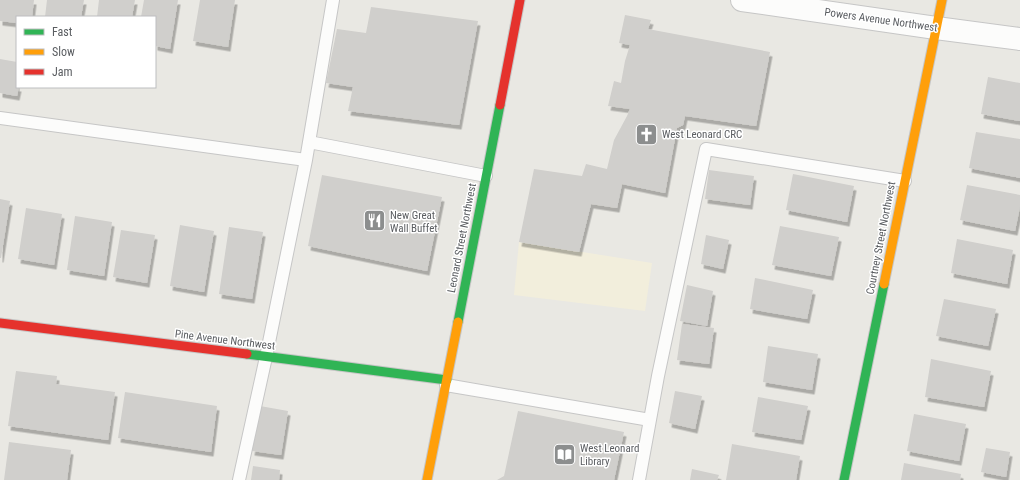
<svg xmlns="http://www.w3.org/2000/svg" width="1020" height="480" font-family="'Roboto Condensed',sans-serif">
	<style>
		.commercial { fill: #f2eedc }
		.building { fill: #d0cfcc; filter: url(#shadow) }
		.lines { fill: none; stroke-linecap: round; stroke-linejoin: round }
		.lane-casing { stroke: #c6c6c6; stroke-width: 14 }
		.street-casing { stroke: #c6c6c6; stroke-width: 24 }
		.fast-casing { stroke: #c5c5c5; stroke-width: 11 }
		.slow-casing { stroke: #c5c5c5; stroke-width: 11 }
		.jam-casing { stroke: #c5c5c5; stroke-width: 11 }
		.lane { stroke: #fcfcfb; stroke-width: 12 }
		.street { stroke: #fcfcfb; stroke-width: 22 }
		.fast { stroke: #30b455; stroke-width: 9 }
		.slow { stroke: #ff9f0a; stroke-width: 9 }
		.jam { stroke: #e5322d; stroke-width: 9 }
		.labels { text-anchor: middle; dominant-baseline: central; stroke-width: 3; stroke-linejoin: round; paint-order: stroke }
		.street-label { font-size: 11px; fill: #5a5d61; stroke: #fff }
		.poi-label { font-size: 11px; fill: #5a5d61; stroke: #fff; text-anchor: start }
	</style>
	<defs>
		<filter id="shadow"><feDropShadow dx="2.5" dy="4.5" stdDeviation="0" flood-color="#0004"/></filter>
	</defs>
	<rect width="100%" height="100%" fill="#e9e8e3"/>
	<!-- commercial -->
	<path class="commercial" d="M 519,242 L 652,263 L 645,311 L 514,295 Z"/>
	<!-- building -->
	<path class="building" d="M 0,0 L 34,0 L 32,17 L 17,17 L 17,23 L 0,21 Z
		M 47,0 L 84,0 L 81,17 L 45,17 Z
		M 99,0 L 135,0 L 132,17 L 97,17 Z
		M 144,0 L 178,0 L 170,49 L 155,46 L 155,17 L 141,17 Z
		M 200,0 L 235,0 L 228,47 L 193,41 Z
		M 371,7 L 478,21 L 459,125 L 348,111 L 353,87 L 326,83 L 337,29 L 366,33 Z
		M 625,15 L 651,20 L 648,29 L 770,52 L 756,126 L 685,116 L 683,125 L 677,128 L 665,193 L 622,184 L 617,208 L 591,204 L 579,252 L 519,242 L 534,169 L 582,176 L 586,164 L 607,169 L 614,140 L 627,116 L 630,109 L 608,106 L 614,81 L 621,83 L 625,61 L 630,45 L 619,43 Z
		M 0,59 L 17,62 L 17,87 L 19,87 L 17,96 L 0,93 Z
		M 988,77 L 1020,83 L 1020,121 L 981,114 Z
		M 976,132 L 1020,139 L 1020,178 L 969,168 Z
		M 709,170 L 754,176 L 750,205 L 705,199 Z
		M 793,174 L 854,186 L 847,222 L 786,210 Z
		M 322,175 L 442,197 L 427,271 L 308,246 Z
		M 967,185 L 1020,195 L 1020,207 L 1015,231 L 960,220 Z
		M 0,199 L 10,201 L 1,258 L 0,258 Z
		M 26,208 L 62,214 L 54,265 L 18,259 Z
		M 75,216 L 112,222 L 104,276 L 67,270 Z
		M 180,225 L 214,231 L 204,292 L 170,286 Z
		M 780,226 L 839,237 L 831,276 L 772,265 Z
		M 229,227 L 263,232 L 252,299 L 219,294 Z
		M 121,230 L 155,235 L 147,283 L 113,277 Z
		M 706,235 L 729,240 L 723,269 L 701,264 Z
		M 957,239 L 1013,250 L 1007,284 L 951,273 Z
		M 755,278 L 813,290 L 807,319 L 750,309 Z
		M 687,285 L 713,291 L 707,326 L 680,321 Z
		M 944,299 L 996,309 L 988,346 L 936,336 Z
		M 682,324 L 714,328 L 709,364 L 677,360 Z
		M 768,346 L 818,354 L 812,390 L 763,382 Z
		M 931,359 L 991,371 L 984,407 L 925,397 Z
		M 16,371 L 57,376 L 56,384 L 115,392 L 108,440 L 8,426 Z
		M 675,391 L 702,396 L 695,429 L 669,423 Z
		M 125,392 L 217,406 L 211,452 L 118,438 Z
		M 758,397 L 808,406 L 801,440 L 752,432 Z
		M 260,406 L 288,411 L 281,455 L 252,451 Z
		M 518,411 L 624,432 L 614,480 L 497,480 L 504,476 Z
		M 914,414 L 966,424 L 959,461 L 907,451 Z
		M 9,442 L 71,450 L 67,480 L 4,480 Z
		M 732,444 L 800,456 L 796,480 L 726,480 Z
		M 986,448 L 1010,452 L 1006,477 L 981,472 Z
		M 904,463 L 961,474 L 960,480 L 901,480 Z
		M 253,466 L 280,470 L 279,480 L 251,480 Z
		M 692,469 L 719,475 L 717,480 L 690,480 Z"/>
	<g class="lines">
		<defs>
			<path id="lane" d="M 0,118 L 306,160
				M 309,142 L 486,176
				M 446,385 L 650,420
				M 239,480 L 266,357 L 306,160 L 333,0
				M 639,480 L 658,376 L 706,149 L 905,181"/>
			<path id="street" d="M 742,0 L 936,28 L 1020,39"/>
			<path id="fast" d="M 458,322 L 500,105
				M 247,354 L 447,380
				M 844,480 L 884,284"/>
			<path id="slow" d="M 884,284 L 942,0
				M 427,480 L 458,322"/>
			<path id="jam" d="M 500,105 L 520,0
				M 0,323 L 247,354"/>
		</defs>
		<!-- lane casing -->
		<use href="#lane" class="lane-casing"/>
		<!-- street casing -->
		<use href="#street" class="street-casing"/>
		<!-- fast casing -->
		<use href="#fast" class="fast-casing"/>
		<!-- slow casing -->
		<use href="#slow" class="slow-casing"/>
		<!-- jam casing -->
		<use href="#jam" class="jam-casing"/>
		<!-- lane -->
		<use href="#lane" class="lane"/>
		<!-- street -->
		<use href="#street" class="street"/>
		<!-- fast -->
		<use href="#fast" class="fast"/>
		<!-- slow -->
		<use href="#slow" class="slow"/>
		<!-- jam -->
		<use href="#jam" class="jam"/>
	</g>
	<!-- icons -->
	<defs>
		<symbol id="church-square" viewBox="-11 -11 22 22"><rect x="-9" y="-9" width="18" height="18" rx="4" fill="#8c8e8e" stroke="#fff"/><path d="M-1.2-6h2.4v3.5h3.3v2.4h-3.3V6h-2.4V-.1h-3.3v-2.4h3.3Z" fill="#fff"/></symbol>
		<symbol id="restaurant-square" viewBox="-11 -11 22 22"><rect x="-9" y="-9" width="18" height="18" rx="4" fill="#8c8e8e" stroke="#fff"/><path d="M-5-6h1v4h1v-4h1v4h1v-4h1v5L-1.5 .5V6h-2V.5L-5-1ZM5-6V6H3V1.5H1.5Q1.5-4 5-6Z" fill="#fff"/></symbol>
		<symbol id="library-square" viewBox="-11 -11 22 22"><rect x="-9" y="-9" width="18" height="18" rx="4" fill="#8c8e8e" stroke="#fff"/><path d="M-6-4Q-3-5.5-.7-3.5V5Q-3 3-6 4ZM6-4Q3-5.5 .7-3.5V5Q3 3 6 4Z" fill="#fff"/></symbol>
	</defs>
	<g fill-rule="evenodd">
		<use href="#church-square" x="634" y="122" width="25" height="25"/>
		<use href="#restaurant-square" x="362" y="208" width="25" height="25"/>
		<use href="#library-square" x="552" y="442" width="25" height="25"/>
	</g>
	<g class="labels">
		<!-- street labels -->
		<g class="street-label">
			<text transform="translate(881 20) rotate(8)">Powers Avenue Northwest</text>
			<text transform="translate(462 238) rotate(-79)">Leonard Street Northwest</text>
			<text transform="translate(881 238) rotate(-79)">Courtney Street Northwest</text>
			<text transform="translate(225 340) rotate(7)">Pine Avenue Northwest</text>
		</g>
		<!-- poi labels -->
		<g class="poi-label">
			<text x="662" y="134">West Leonard CRC</text>
			<text x="390" y="215">New Great<tspan x="390" dy="13">Wall Buffet</tspan></text>
			<text x="580" y="448">West Leonard<tspan x="580" dy="13">Library</tspan></text>
		</g>
	</g>
	<!-- legend -->
	<rect x="16" y="16" width="140" height="72" fill="#ffffff" stroke="#bdbec0"/>
	<rect x="24" y="29" width="20" height="6" fill="#30b455" stroke="#bdbec0"/>
	<text x="52" y="36" font-size="12" fill="#5a5d61">Fast</text>
	<rect x="24" y="49" width="20" height="6" fill="#ff9f0a" stroke="#bdbec0"/>
	<text x="52" y="56" font-size="12" fill="#5a5d61">Slow</text>
	<rect x="24" y="69" width="20" height="6" fill="#e5322d" stroke="#bdbec0"/>
	<text x="52" y="76" font-size="12" fill="#5a5d61">Jam</text>
</svg>
